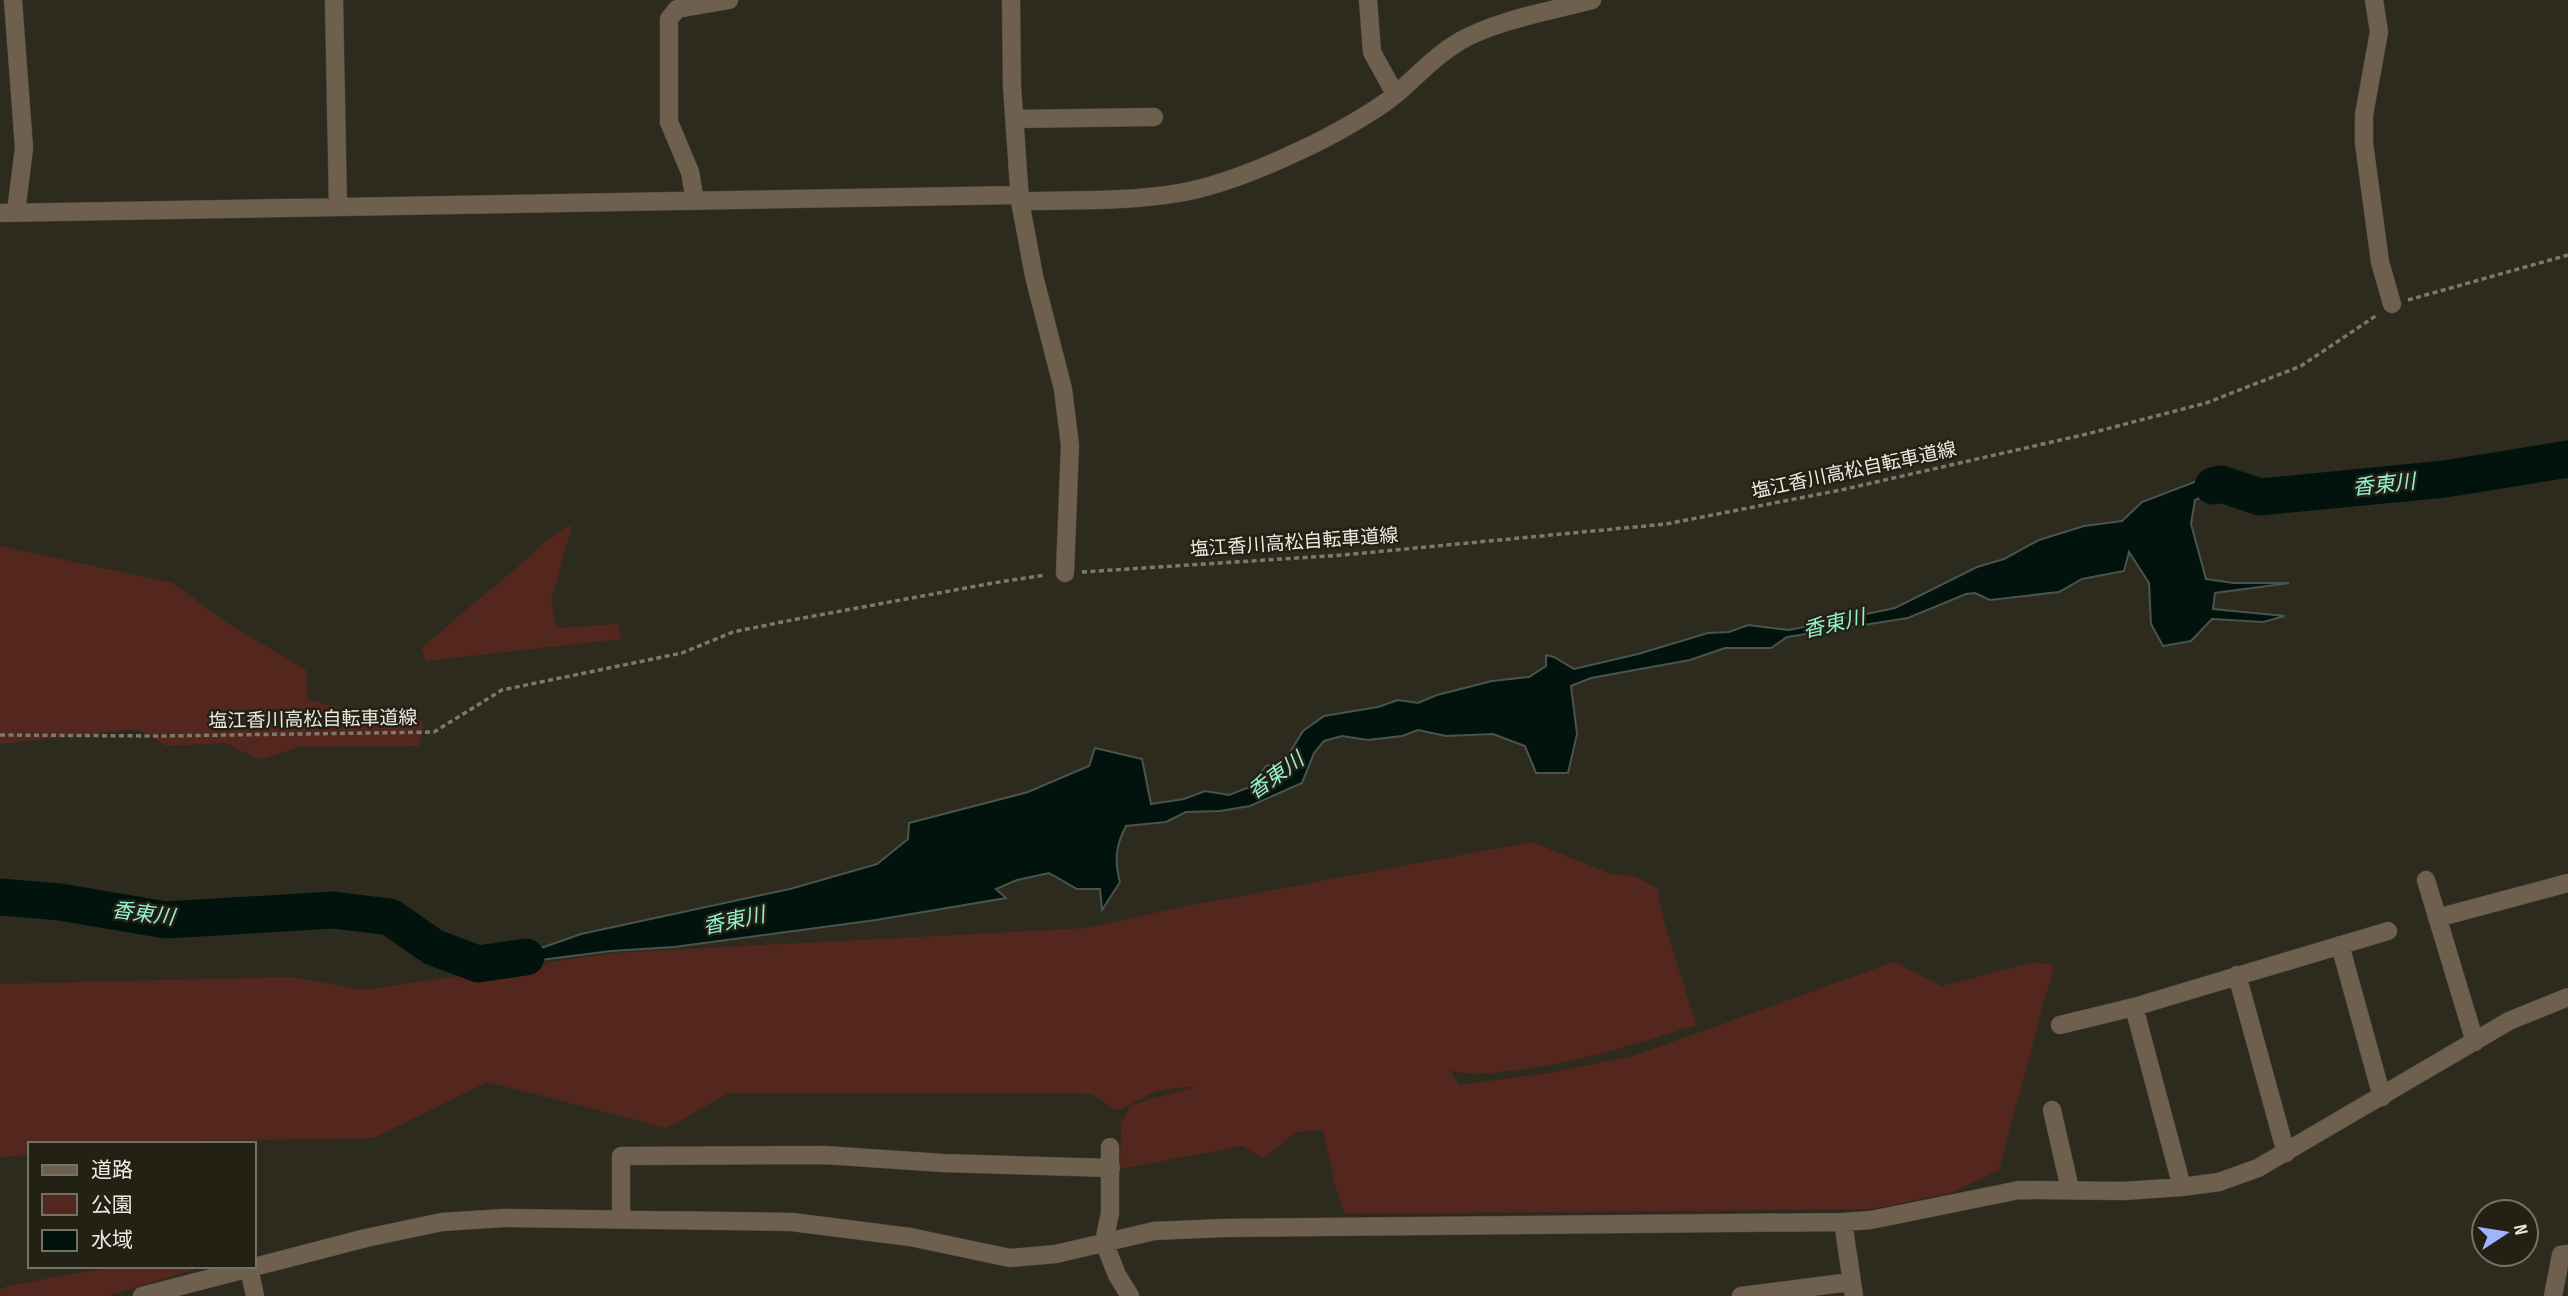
<svg xmlns="http://www.w3.org/2000/svg" width="2568" height="1296" font-family="'Sofia Sans Condensed','Noto Sans JP',sans-serif">
	<style>
		.green { fill: #53271d }
		.water { fill: #02130d; stroke: #48544d; stroke-width: 2 }
		.lines { fill: none; stroke-linecap: round; stroke-linejoin: round }
		.river { stroke: #02130d; stroke-width: 37 }
		.minor-casing { stroke: #484639; stroke-width: 19 }
		.path { stroke: #7b796d; stroke-width: 3.5; stroke-dasharray: 5 3.5; stroke-linecap: butt }
		.minor { stroke: #6e5f4f; stroke-width: 18 }
		.labels { text-anchor: middle; dominant-baseline: central; stroke-width: 5; stroke-linejoin: round; paint-order: stroke }
		.street-label { font-size: 19px; fill: #ecebe2; stroke: #232113 }
		.water-label { font-size: 21px; font-style: italic; fill: #93f0d1; stroke: #232113 }
	</style>
	<rect width="100%" height="100%" fill="#2d2b1d"/>
	<!-- green -->
	<path class="green" d="M 572,525 L 551,601 L 557,628 L 618,624 L 621,639 L 426,661 L 421,649 C 451,622 481,597 513,571 C 534,554 547,536 572,525 Z
		M 0,546 L 173,583 L 229,624 L 306,670 L 307,699 L 349,710 L 412,707 L 424,726 L 419,746 L 300,747 L 260,760 L 226,743 L 167,746 L 138,729 L 0,744 Z
		M 1532,842 L 1611,874 L 1634,876 L 1657,888 L 1662,914 L 1696,1025 C 1634,1045 1573,1064 1508,1071 C 1488,1073 1469,1077 1450,1070 L 1459,1085 L 1549,1073 L 1633,1056 L 1894,962 L 1942,986 L 2034,962 L 2054,965 L 1999,1170 L 1953,1192 L 1873,1209 L 1345,1214 L 1335,1185 L 1323,1130 L 1296,1132 L 1263,1159 L 1243,1146 L 1120,1169 L 1121,1123 L 1131,1105 L 1198,1086 L 1156,1091 L 1117,1111 L 1092,1094 L 729,1093 L 667,1128 L 487,1082 L 374,1138 L 30,1144 L 30,1154 L 0,1158 L 0,984 L 292,977 L 363,990 L 612,953 L 1088,928 L 1181,907 Z
		M 115,1266 L 205,1266 L 108,1296 L 0,1296 L 0,1289 L 8,1286 Z"/>
	<!-- water -->
	<path class="water" d="M 2216,477 L 2250,485 L 2260,497 L 2243,499 L 2221,489 L 2195,500 L 2191,524 L 2206,579 L 2234,583 L 2289,583 L 2215,593 L 2213,609 L 2285,616 L 2263,622 L 2212,619 L 2191,641 L 2163,646 L 2151,624 L 2149,583 L 2129,552 L 2124,571 L 2082,579 L 2059,592 L 1990,600 L 1975,593 L 1966,594 L 1908,618 L 1787,637 L 1771,648 L 1725,648 L 1690,660 L 1591,678 L 1571,686 L 1577,734 L 1568,773 L 1536,773 L 1525,746 L 1493,734 L 1446,736 L 1418,730 L 1402,736 L 1368,740 L 1342,736 L 1324,741 L 1314,753 L 1302,783 L 1250,806 L 1220,811 L 1186,812 L 1166,822 L 1126,826 C 1116,845 1114,860 1120,882 L 1102,910 L 1100,889 L 1077,889 L 1049,873 L 1017,880 L 996,889 L 1006,898 L 876,920 L 674,947 L 611,951 L 509,964 L 478,964 L 544,947 L 581,934 L 790,889 L 877,864 L 908,839 L 909,823 L 1028,792 L 1089,766 L 1095,748 L 1142,759 L 1151,804 L 1184,799 L 1205,791 L 1229,795 L 1250,787 L 1266,766 L 1284,762 L 1303,731 L 1324,716 L 1378,707 L 1398,700 L 1418,703 L 1437,695 L 1492,681 L 1529,677 L 1546,666 L 1546,655 L 1554,657 L 1574,669 L 1638,654 L 1708,633 L 1729,632 L 1748,625 L 1789,630 L 1895,608 L 1977,567 L 2004,559 L 2039,540 L 2084,526 L 2122,521 L 2142,502 L 2197,481 L 2206,481 Z"/>
	<g class="lines">
		<!-- river -->
		<path class="river" d="M 2213,486 L 2221,484 L 2260,497 L 2445,479 L 2568,459
			M 0,897 L 60,902 L 166,920 L 333,910 L 390,917 L 433,947 L 478,964 L 526,957"/>
		<defs>
			<path id="minor" d="M 13,0 L 24,148 L 16,212
				M 334,0 L 338,207
				M 1011,0 L 1012,86 L 1020,201 L 1034,276 L 1063,389 L 1070,445 L 1065,573
				M 1368,0 L 1372,52 L 1395,94
				M 2374,0 L 2379,32 L 2364,115 L 2364,143 L 2380,262 L 2392,304
				M 1015,119 L 1154,117
				M 695,201 L 690,172 L 669,122 L 669,19 L 677,9 L 729,0
				M 1020,201 C 1072,200 1126,202 1179,193 C 1220,186 1261,169 1299,151 C 1328,138 1381,109 1403,88 C 1422,71 1438,54 1460,41 C 1497,20 1551,11 1592,0
				M 0,213 L 1019,195
				M 2426,880 L 2475,1042
				M 2437,918 L 2568,883
				M 2340,945 L 2382,1097
				M 2237,975 L 2286,1153
				M 2134,1007 L 2182,1187
				M 2060,1025 L 2134,1007 L 2388,931
				M 2052,1110 L 2070,1189
				M 1110,1147 L 1110,1213 L 1104,1242 L 1117,1275 L 1130,1296
				M 621,1219 L 621,1156 L 824,1155 L 943,1163 L 1111,1168
				M 1843,1222 L 1854,1296
				M 249,1268 L 255,1296
				M 142,1296 L 366,1238 L 442,1222 L 504,1218 L 792,1222 L 910,1237 L 1010,1258 L 1056,1254 L 1154,1231 L 1223,1228 L 1843,1222 L 1871,1220 L 2019,1190 L 2124,1191 L 2182,1187 L 2219,1182 L 2258,1168 L 2509,1021 L 2568,997
				M 1741,1296 L 1850,1282
				M 2553,1296 L 2561,1255 L 2568,1254"/>
		</defs>
		<!-- minor casing -->
		<use href="#minor" class="minor-casing"/>
		<!-- path -->
		<path class="path" d="M 2408,300 L 2568,255
			M 1082,572 L 1343,555 L 1666,524 L 1841,490 L 2087,434 L 2206,403 L 2301,366 L 2377,315
			M 0,735 L 161,736 L 434,732 L 502,690 L 682,653 L 733,632 L 792,620 L 993,583 L 1046,575"/>
		<!-- minor -->
		<use href="#minor" class="minor"/>
	</g>
	<g class="labels">
		<!-- street labels -->
		<g class="street-label">
			<text transform="translate(1854 471) rotate(-12)">塩江香川高松自転車道線</text>
			<text transform="translate(1294 543) rotate(-4)">塩江香川高松自転車道線</text>
			<text transform="translate(313 720) rotate(-1)">塩江香川高松自転車道線</text>
		</g>
		<!-- water labels -->
		<g class="water-label">
			<text transform="translate(2384 485) rotate(-6)">香東川</text>
			<text transform="translate(1834 624) rotate(-13)">香東川</text>
			<text transform="translate(1276 776) rotate(-36)">香東川</text>
			<text transform="translate(143 914) rotate(7)">香東川</text>
			<text transform="translate(734 921) rotate(-12)">香東川</text>
		</g>
	</g>
	<!-- legend -->
	<rect x="28" y="1142" width="228" height="126" fill="#232113" stroke="#737266" stroke-width="2"/>
	<rect x="42" y="1165" width="35" height="10" fill="#6e5f4f" stroke="#737266" stroke-width="2"/>
	<text x="91" y="1177" font-size="21" fill="#ecebe2">道路</text>
	<rect x="42" y="1194" width="35" height="21" fill="#53271d" stroke="#737266" stroke-width="2"/>
	<text x="91" y="1212" font-size="21" fill="#ecebe2">公園</text>
	<rect x="42" y="1230" width="35" height="21" fill="#02130d" stroke="#737266" stroke-width="2"/>
	<text x="91" y="1247" font-size="21" fill="#ecebe2">水域</text>
	<!-- north arrow -->
	<g transform="translate(2505 1233) rotate(78)"><circle r="33" fill="#232113" stroke="#737266" stroke-width="2"/>
	<path d="M0-5L12 26L0 18L-12 26Z" fill="#a0b3fd"/>
	<text y="-10" font-size="19" font-weight="bold" text-anchor="middle" fill="#ecebe2">N</text>
	</g>
</svg>
